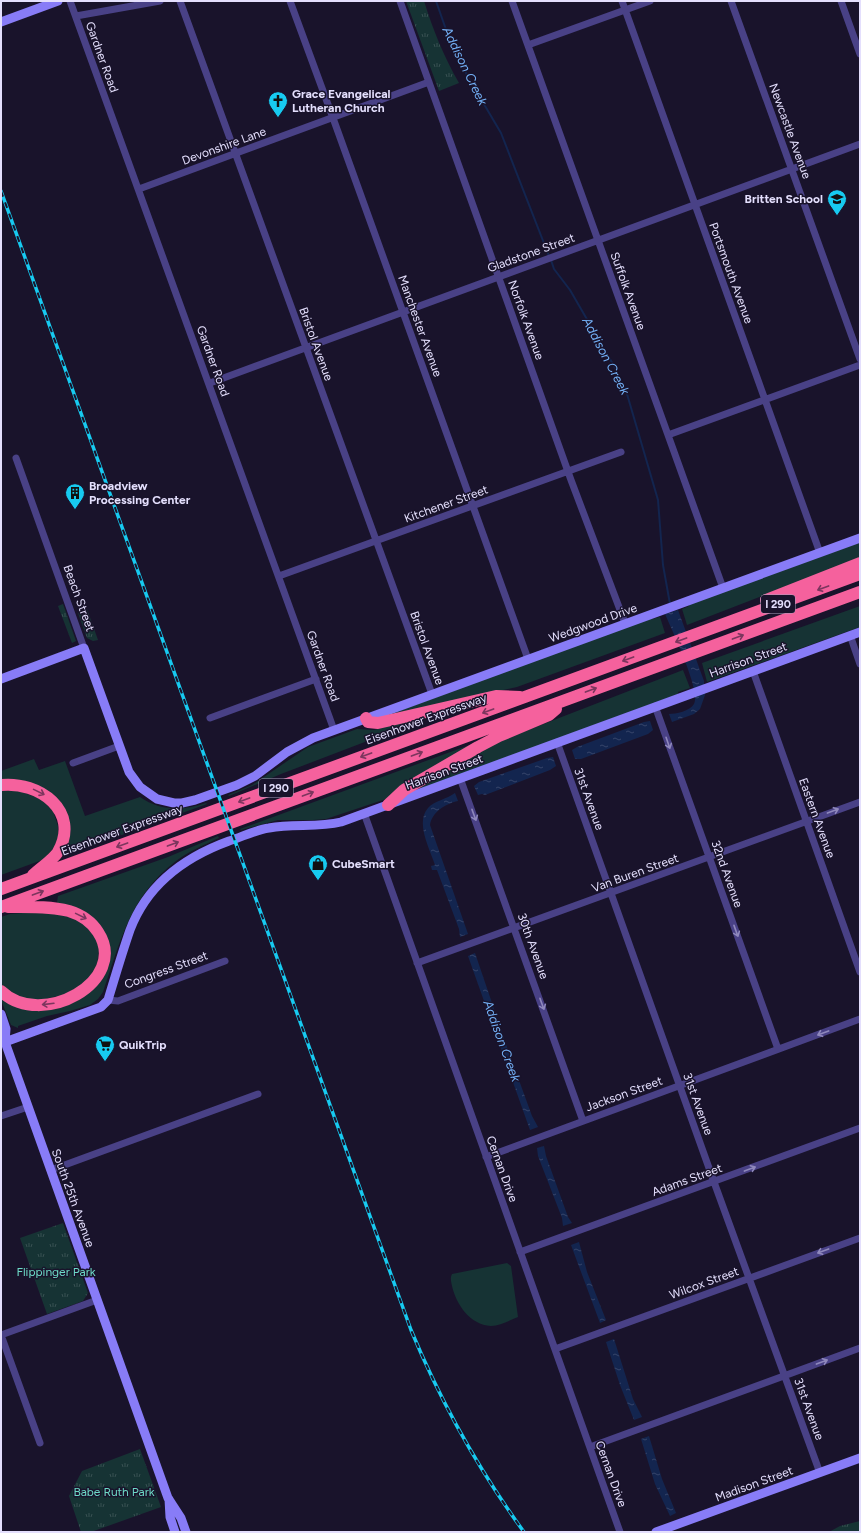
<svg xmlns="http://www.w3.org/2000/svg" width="861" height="1533" font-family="Figtree,sans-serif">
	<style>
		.grass { fill: #163334 }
		.park { fill: url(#park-tufts) }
		.water { fill: url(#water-ripples) }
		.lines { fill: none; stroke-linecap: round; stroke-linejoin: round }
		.stream { stroke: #13254f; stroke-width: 2 }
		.street { stroke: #494186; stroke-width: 7 }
		.secondary { stroke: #887cf7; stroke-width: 9 }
		.highway { stroke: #f5619d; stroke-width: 12 }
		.rail-casing { stroke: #17caf0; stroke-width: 3.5 }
		.rail { stroke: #19132b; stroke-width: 2; stroke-dasharray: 6; stroke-linecap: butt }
		.oneway { stroke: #7c365e }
		.oneway2 { stroke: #8f88bc }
		.labels { text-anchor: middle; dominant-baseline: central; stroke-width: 3; stroke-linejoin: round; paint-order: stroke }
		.shield { fill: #19132b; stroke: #a7a2be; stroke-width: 1 }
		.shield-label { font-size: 11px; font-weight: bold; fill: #e4dffd }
		.street-label { font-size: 12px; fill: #e4dffd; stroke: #19132b }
		.poi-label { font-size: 12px; font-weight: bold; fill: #e4dffd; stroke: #19132b; text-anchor: start }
		.park-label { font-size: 12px; fill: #6ddac7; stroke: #19132b }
		.water-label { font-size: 13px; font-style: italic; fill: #73b0f6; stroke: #19132b }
	</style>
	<defs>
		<pattern id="park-tufts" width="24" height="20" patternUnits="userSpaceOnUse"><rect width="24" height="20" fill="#163334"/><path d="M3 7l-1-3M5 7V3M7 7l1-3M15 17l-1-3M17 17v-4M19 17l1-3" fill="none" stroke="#385052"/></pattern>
		<pattern id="water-ripples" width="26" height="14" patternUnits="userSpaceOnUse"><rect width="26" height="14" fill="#13254f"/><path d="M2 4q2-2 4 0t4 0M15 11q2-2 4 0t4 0" fill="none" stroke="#354469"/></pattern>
	</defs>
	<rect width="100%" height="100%" fill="#19132b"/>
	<!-- grass -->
	<path class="grass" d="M 860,542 L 860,558 L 687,625 L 682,609 L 689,606 L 689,604 Z
		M 860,606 L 860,627 L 707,682 L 702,663 Z
		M 660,617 L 665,633 L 517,687 L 377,719 L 651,618 L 652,619 Z
		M 683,670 L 690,688 L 678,692 L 678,694 L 410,793 L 484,747 Z
		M 446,711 L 281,774 L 229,796 L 228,795 L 252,785 L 308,747 L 357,729 L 374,730 Z
		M 475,743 L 386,799 L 326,819 L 313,820 L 278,820 L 241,830 L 240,829 Z
		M 34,759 L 39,770 L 65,761 L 85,816 L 140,797 C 160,811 183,811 206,803 L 207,804 L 64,856 L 60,852 L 60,805 L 1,782 L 1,771 Z
		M 1,791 L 19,791 L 41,799 L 53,811 L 58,826 L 58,837 L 55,846 L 45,859 L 1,875 Z
		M 218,836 L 219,838 C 204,845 189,851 176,861 C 130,896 121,940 103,992 L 98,999 L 90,1005 L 70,1011 L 47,1016 L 18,1026 L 18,1028 L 11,1025 L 1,1000 L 1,995 L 18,1006 L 90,990 L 107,942 L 59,905 L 57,902 L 58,896 L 168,857 Z
		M 33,912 L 51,913 L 70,917 L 81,922 L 94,933 L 99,948 L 97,967 L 84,984 L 63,995 L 40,1000 L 20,998 L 1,987 L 1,917 L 10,914 Z
		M 507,1263 L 511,1266 L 518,1317 C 510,1320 500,1326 491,1326 C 470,1325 456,1304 452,1286 C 451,1281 450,1278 452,1274 Z"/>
	<!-- park -->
	<path class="park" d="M 406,1 L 424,1 C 433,30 444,57 459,83 L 439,91 Z
		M 63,604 L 76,641 L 72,643 L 58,606 Z
		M 87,609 L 98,640 L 93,641 L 87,638 L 78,613 Z
		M 63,1223 L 88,1293 L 83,1301 L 47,1314 L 20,1238 Z
		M 140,1449 L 161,1507 L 91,1532 L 81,1532 L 69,1496 L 82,1471 Z
		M 860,1521 L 860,1532 L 829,1532 L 840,1526 Z"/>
	<!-- water -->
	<path class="water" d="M 678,610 L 704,681 L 705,695 L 700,709 L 694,714 L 672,722 L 669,714 C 676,714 690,711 694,704 C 701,691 672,630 665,614 Z
		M 650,721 L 653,730 L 648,734 L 581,759 L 575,759 L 572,750 L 577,747 L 644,722 Z
		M 553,757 L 556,766 L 550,770 L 485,795 L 482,794 L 478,795 L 474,786 L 479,782 L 547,758 Z
		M 455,793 L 458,801 C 445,804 432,812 430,825 L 468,934 L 460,937 L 459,929 L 437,870 L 432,870 L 431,866 L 435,865 C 430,849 415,823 428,808 C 434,801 447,799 455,793 Z
		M 475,953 L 508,1050 L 532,1116 L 538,1127 L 530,1130 L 468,956 Z
		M 544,1146 L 546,1156 L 568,1217 L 572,1223 L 563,1226 L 562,1218 L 538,1156 L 537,1148 Z
		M 579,1242 L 587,1272 L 606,1320 L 600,1323 L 571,1245 Z
		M 614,1339 L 633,1399 L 642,1417 L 634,1420 L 620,1385 L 606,1342 Z
		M 649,1436 L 662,1479 L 676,1513 L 670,1516 L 655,1484 L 641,1439 Z"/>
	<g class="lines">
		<!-- stream -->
		<path class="stream" d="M 436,1 L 450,41 L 468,77 L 501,133 L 549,256
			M 551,260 L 554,269 L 570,290 L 614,366 L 627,394 L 658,500 L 663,565 L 670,604"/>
		<!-- street -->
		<path class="street" d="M 70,1 L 334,730
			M 180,1 L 432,694
			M 290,1 L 333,118 L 528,659
			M 400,1 L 571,480 L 625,623
			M 512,1 L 723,588
			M 622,1 L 820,553
			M 731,1 L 860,359
			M 841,1 L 860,54
			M 76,16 L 160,1
			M 528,45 L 650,1
			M 139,189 L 429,82
			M 210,383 L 860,144
			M 668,435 L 860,365
			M 16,458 L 84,648
			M 279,576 L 621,452
			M 850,635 L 860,664
			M 753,671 L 860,972
			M 655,706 L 778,1049
			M 210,718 L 316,679
			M 557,742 L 714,1182 L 820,1473
			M 73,763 L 119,746
			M 460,778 L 583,1121
			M 364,813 L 620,1532
			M 417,963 L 860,802
			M 108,1000 L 118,1001 L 225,961
			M 1,1116 L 28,1107
			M 486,1157 L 860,1019
			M 51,1170 L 258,1094
			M 520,1252 L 860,1128
			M 1,1335 L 40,1443
			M 1,1335 L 97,1300
			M 555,1349 L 860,1238
			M 590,1447 L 860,1348"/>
		<!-- secondary -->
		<path class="secondary" d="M 1,22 L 58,1
			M 1,679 L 84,648 L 129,772 L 140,787 L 157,799 L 174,803 L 182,803 L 195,800 L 237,785 L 255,776 L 287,752 L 313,738 L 860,538
			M 1,1014 L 6,1029 L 5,1042
			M 1,1038 L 5,1042 L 168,1498 L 181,1518 L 186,1532
			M 5,1042 L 101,1007 L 108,1000 C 115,977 122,953 130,930 C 147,885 185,857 229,841 C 242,837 255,830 269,828 C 293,823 317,828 341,822 L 860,632
			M 169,1499 L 170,1517 L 175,1532
			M 656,1532 L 860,1458"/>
		<!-- highway -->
		<path class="highway" d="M 766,600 L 860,563
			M 366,718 L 368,722 L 378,723 L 496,696 L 520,697
			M 1,785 C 39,781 81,811 58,852 C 52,861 41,867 33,875
			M 388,805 L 404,790 L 478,747 L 499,736 L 549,715 L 556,709
			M 1,889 L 860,574
			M 1,907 L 860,592
			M 1,991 C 41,1030 130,981 98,932 C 91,921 82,915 69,911 C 50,906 28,907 8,907"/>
		<defs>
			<path id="rail" d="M 1,191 L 411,1330 C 441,1402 478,1469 524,1532"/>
		</defs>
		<!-- rail casing -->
		<use href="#rail" class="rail-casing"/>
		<!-- rail -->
		<use href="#rail" class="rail"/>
	</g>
	<!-- one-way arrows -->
	<defs><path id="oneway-shaft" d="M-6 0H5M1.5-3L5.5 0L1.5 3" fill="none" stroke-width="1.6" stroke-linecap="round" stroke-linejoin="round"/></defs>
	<g class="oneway">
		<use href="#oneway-shaft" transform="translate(823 588) rotate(160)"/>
		<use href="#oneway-shaft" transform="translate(738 637) rotate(-20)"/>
		<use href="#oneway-shaft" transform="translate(681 640) rotate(160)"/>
		<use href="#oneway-shaft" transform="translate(628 659) rotate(160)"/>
		<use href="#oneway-shaft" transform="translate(591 690) rotate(-20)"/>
		<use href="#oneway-shaft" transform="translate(488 711) rotate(160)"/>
		<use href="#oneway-shaft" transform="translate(417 754) rotate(-20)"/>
		<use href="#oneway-shaft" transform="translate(366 755) rotate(160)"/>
		<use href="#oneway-shaft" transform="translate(39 792) rotate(26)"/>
		<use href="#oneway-shaft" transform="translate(308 794) rotate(-20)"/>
		<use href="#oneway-shaft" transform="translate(244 800) rotate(160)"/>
		<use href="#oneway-shaft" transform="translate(173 844) rotate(-20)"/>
		<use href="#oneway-shaft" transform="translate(122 845) rotate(160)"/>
		<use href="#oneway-shaft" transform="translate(38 893) rotate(-20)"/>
		<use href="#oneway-shaft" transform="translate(81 916) rotate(26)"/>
		<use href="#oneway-shaft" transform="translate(48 1004) rotate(173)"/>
	</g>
	<g class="oneway2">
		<use href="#oneway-shaft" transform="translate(668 743) rotate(71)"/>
		<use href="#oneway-shaft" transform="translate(833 811) rotate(-20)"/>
		<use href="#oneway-shaft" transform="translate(474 815) rotate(70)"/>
		<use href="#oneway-shaft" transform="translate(736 931) rotate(70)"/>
		<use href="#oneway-shaft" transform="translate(542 1004) rotate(70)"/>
		<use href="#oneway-shaft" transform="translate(823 1033) rotate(160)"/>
		<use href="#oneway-shaft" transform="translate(750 1169) rotate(-20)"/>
		<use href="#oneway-shaft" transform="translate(823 1251) rotate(160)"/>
		<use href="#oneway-shaft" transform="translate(822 1362) rotate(-20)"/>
	</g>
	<!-- icons -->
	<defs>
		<symbol id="church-pin" viewBox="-11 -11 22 30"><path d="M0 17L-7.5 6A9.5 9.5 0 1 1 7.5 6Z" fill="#17caf0" stroke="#19132b"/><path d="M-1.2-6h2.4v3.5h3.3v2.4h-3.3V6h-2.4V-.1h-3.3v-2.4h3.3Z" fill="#111"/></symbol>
		<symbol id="school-pin" viewBox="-11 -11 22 30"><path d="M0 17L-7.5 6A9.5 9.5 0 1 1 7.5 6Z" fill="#17caf0" stroke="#19132b"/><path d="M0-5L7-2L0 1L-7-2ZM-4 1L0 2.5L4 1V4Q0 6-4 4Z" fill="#111"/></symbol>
		<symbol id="building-pin" viewBox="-11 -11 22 30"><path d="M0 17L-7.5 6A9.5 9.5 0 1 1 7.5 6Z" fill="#17caf0" stroke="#19132b"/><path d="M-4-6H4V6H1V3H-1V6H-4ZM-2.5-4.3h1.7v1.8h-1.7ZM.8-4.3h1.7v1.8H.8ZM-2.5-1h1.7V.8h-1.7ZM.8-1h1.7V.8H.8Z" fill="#111"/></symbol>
		<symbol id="shop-pin" viewBox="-11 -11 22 30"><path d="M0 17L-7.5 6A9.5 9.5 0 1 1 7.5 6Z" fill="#17caf0" stroke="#19132b"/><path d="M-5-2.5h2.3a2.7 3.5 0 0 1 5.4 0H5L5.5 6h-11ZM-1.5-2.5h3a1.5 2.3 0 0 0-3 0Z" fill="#111"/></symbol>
		<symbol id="supermarket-pin" viewBox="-11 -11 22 30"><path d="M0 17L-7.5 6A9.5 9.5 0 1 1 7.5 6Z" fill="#17caf0" stroke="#19132b"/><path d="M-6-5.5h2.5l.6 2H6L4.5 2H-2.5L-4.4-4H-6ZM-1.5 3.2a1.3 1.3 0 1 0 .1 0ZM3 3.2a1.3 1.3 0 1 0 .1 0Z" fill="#111"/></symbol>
	</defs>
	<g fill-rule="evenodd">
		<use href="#church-pin" x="267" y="90" width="22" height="30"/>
		<use href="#school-pin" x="826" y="188" width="22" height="30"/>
		<use href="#building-pin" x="64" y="482" width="22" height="30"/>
		<use href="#shop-pin" x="307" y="853" width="22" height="30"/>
		<use href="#supermarket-pin" x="94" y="1034" width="22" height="30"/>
	</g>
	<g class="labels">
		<!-- shield labels -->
		<g class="shield">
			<rect x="761" y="595" width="34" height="18" rx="3"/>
			<rect x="259" y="779" width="34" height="18" rx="3"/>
		</g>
		<g class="shield-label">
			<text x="778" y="604">I 290</text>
			<text x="276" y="788">I 290</text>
		</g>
		<!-- street labels -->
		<g class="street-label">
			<text transform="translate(102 57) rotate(70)">Gardner Road</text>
			<text transform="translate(790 131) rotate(70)">Newcastle Avenue</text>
			<text transform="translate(224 146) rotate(-20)">Devonshire Lane</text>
			<text transform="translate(531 253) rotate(-20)">Gladstone Street</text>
			<text transform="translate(731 273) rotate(70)">Portsmouth Avenue</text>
			<text transform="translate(628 291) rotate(70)">Suffolk Avenue</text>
			<text transform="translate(526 320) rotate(70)">Norfolk Avenue</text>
			<text transform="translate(420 326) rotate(70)">Manchester Avenue</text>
			<text transform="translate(316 344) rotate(70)">Bristol Avenue</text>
			<text transform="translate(213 361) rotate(70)">Gardner Road</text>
			<text transform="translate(446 504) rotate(-20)">Kitchener Street</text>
			<text transform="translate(79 598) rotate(70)">Beach Street</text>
			<text transform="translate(593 623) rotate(-20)">Wedgwood Drive</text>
			<text transform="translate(427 648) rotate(70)">Bristol Avenue</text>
			<text transform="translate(748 660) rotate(-20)">Harrison Street</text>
			<text transform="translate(323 666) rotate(70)">Gardner Road</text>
			<text transform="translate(426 719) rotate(-20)">Eisenhower Expressway</text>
			<text transform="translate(444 772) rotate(-20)">Harrison Street</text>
			<text transform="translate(589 799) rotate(70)">31st Avenue</text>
			<text transform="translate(817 818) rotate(70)">Eastern Avenue</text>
			<text transform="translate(122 830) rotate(-20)">Eisenhower Expressway</text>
			<text transform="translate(635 873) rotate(-20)">Van Buren Street</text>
			<text transform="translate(727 874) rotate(70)">32nd Avenue</text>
			<text transform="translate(533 946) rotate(70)">30th Avenue</text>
			<text transform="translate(166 970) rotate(-20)">Congress Street</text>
			<text transform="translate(624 1094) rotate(-20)">Jackson Street</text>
			<text transform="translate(698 1104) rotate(70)">31st Avenue</text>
			<text transform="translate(502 1169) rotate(70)">Cernan Drive</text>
			<text transform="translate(687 1180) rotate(-20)">Adams Street</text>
			<text transform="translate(73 1198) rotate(70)">South 25th Avenue</text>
			<text transform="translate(704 1283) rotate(-20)">Wilcox Street</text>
			<text transform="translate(809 1409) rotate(70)">31st Avenue</text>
			<text transform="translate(611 1474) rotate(70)">Cernan Drive</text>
			<text transform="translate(754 1484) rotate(-20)">Madison Street</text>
		</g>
		<!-- poi labels -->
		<g class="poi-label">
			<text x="292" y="94">Grace Evangelical<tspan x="292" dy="14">Lutheran Church</tspan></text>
			<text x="823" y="199" text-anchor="end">Britten School</text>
			<text x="89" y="486">Broadview<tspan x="89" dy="14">Processing Center</tspan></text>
			<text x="332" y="864">CubeSmart</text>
			<text x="119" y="1045">QuikTrip</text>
		</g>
		<!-- park labels -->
		<g class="park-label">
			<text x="56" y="1272">Flippinger Park</text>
			<text x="114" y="1492">Babe Ruth Park</text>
		</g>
		<!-- water labels -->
		<g class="water-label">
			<text transform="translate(465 66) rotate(64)">Addison Creek</text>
			<text transform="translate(606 356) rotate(62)">Addison Creek</text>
			<text transform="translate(502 1041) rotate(70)">Addison Creek</text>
		</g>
	</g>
	<!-- border -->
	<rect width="861" height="1533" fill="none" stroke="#e4dffd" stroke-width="4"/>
</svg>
